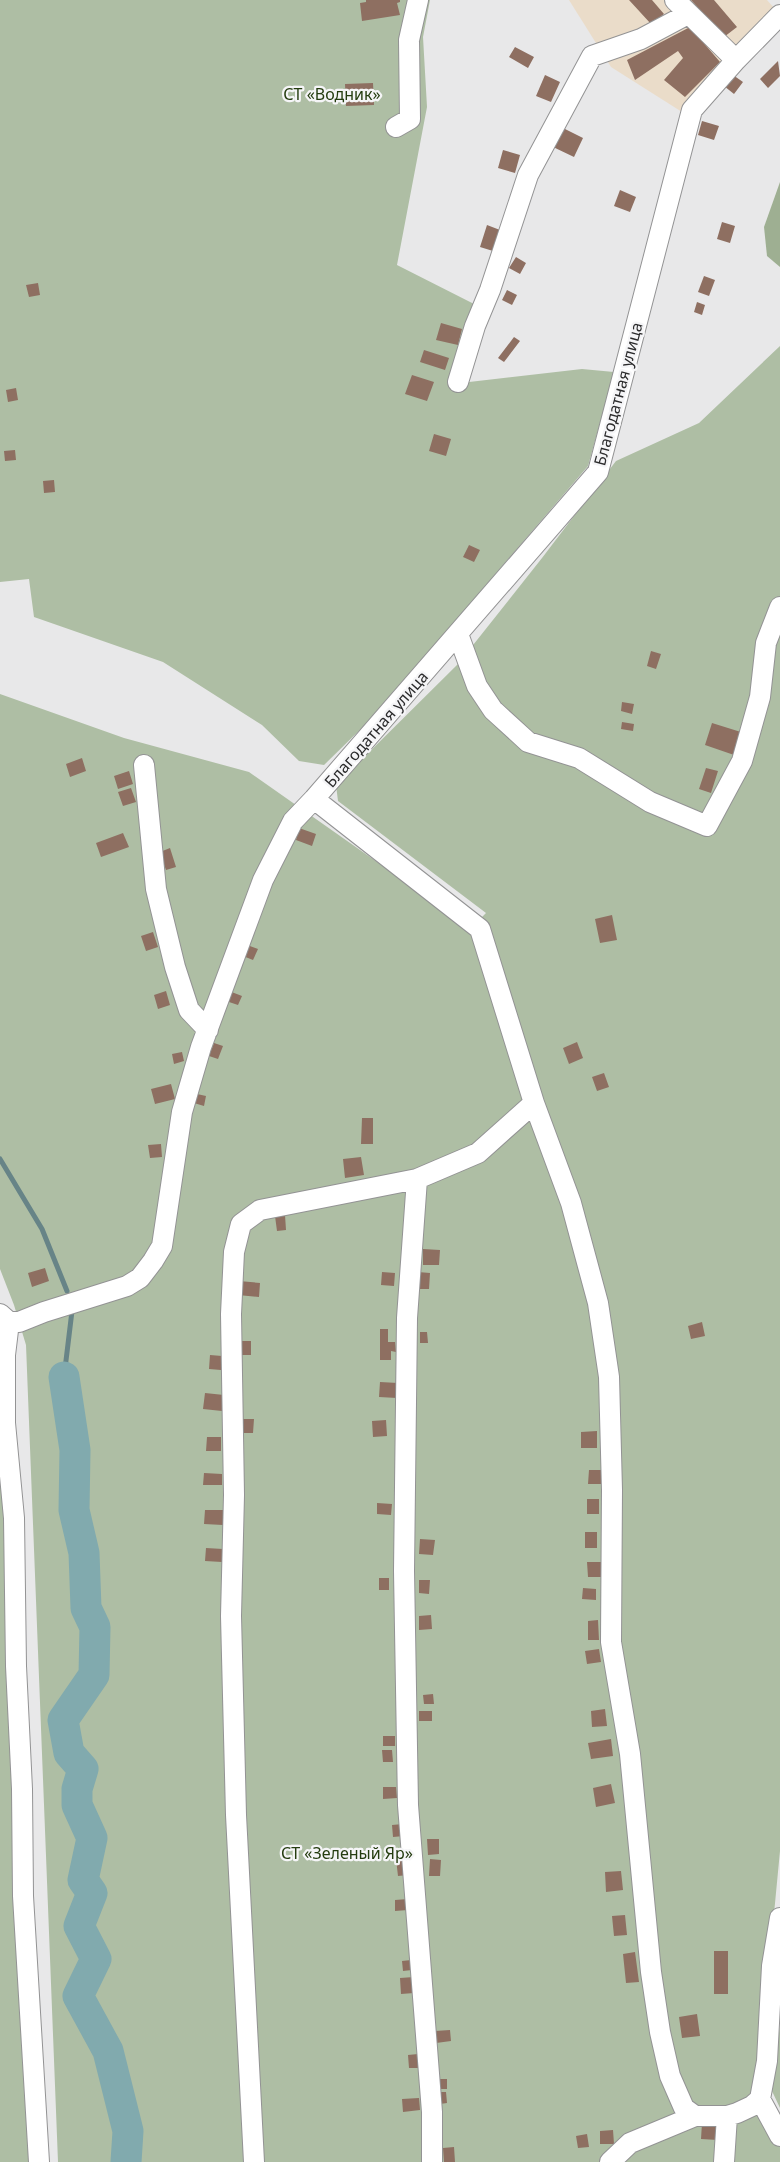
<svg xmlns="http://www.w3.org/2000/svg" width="780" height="2162" font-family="'Noto Sans',sans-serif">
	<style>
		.industrial { fill: #eadcc9 }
		.green { fill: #aebea4 }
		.forest { fill: #9eaf92 }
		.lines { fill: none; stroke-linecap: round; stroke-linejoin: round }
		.stream { stroke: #678487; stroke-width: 5 }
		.river { stroke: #81aaae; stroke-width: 31 }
		.building { fill: #8e6f61 }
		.minor-casing { stroke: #939394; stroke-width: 22 }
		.minor { stroke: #fff; stroke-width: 20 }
		.labels { text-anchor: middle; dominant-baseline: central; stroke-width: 4.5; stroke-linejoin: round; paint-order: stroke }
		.park-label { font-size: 16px; fill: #243c0f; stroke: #f5f5f7 }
		.street-label { font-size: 16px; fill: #2b2b2c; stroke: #f5f5f7 }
	</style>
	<rect width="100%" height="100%" fill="#e8e8e9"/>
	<!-- industrial -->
	<path class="industrial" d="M 569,0 L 767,0 L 775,9 L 682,112 L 611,67 Z"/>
	<!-- green -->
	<path class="green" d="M 0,0 L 430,0 L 423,37 L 427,107 L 397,265 L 476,305 L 452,384 L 582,369 L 614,372 L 588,466 L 372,718 L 324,765 L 299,761 L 262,725 L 163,662 L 34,617 L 29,579 L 0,582 Z
		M 780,346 L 780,1851 L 757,2091 L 780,2139 L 780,2162 L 58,2162 L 26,1345 L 14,1305 L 0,1269 L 0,694 L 124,738 L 249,772 L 471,928 L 486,913 L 338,801 L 336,785 L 458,664 L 542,558 L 616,461 L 699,423 Z
		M 0,1410 L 30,2162 L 0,2162 Z
		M 780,2025 L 780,2108 L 772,2091 Z"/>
	<!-- forest -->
	<path class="forest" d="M 780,182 L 780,267 L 767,256 L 764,227 Z"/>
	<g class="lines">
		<!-- stream -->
		<path class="stream" d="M 0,1159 L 42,1229 L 67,1291
			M 64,1377 L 72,1311"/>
		<!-- river -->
		<path class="river" d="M 64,1377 L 75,1450 L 74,1510 L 84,1553 L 86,1608 L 95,1627 L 94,1675 L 63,1720 L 69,1753 L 83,1769 L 77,1789 L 77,1805 L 92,1838 L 83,1880 L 92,1893 L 79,1926 L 96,1959 L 78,1996 L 108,2051 L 128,2131 L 126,2162"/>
	</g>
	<!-- building -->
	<path class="building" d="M 366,0 L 400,0 L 400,2 L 397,3 L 400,15 L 362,21 L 360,3 L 366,2 Z
		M 629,0 L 652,0 L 664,14 L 651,24 Z
		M 691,0 L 714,0 L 737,27 L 724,37 Z
		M 690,27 L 720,62 L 685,97 L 664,80 L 683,58 L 678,51 L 635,80 L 627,60 Z
		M 515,47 L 534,57 L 528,68 L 509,57 Z
		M 778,61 L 780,76 L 768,88 L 760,79 Z
		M 545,75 L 560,82 L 551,102 L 536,96 Z
		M 733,75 L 743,82 L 734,94 L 724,86 Z
		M 373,83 L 374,105 L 346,106 L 345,84 Z
		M 702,121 L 719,126 L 714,140 L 698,135 Z
		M 561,127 L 583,138 L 574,157 L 551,146 Z
		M 503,150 L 520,155 L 515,173 L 498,168 Z
		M 620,190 L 636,197 L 630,212 L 614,206 Z
		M 722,222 L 735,226 L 730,243 L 717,239 Z
		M 487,225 L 500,230 L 493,251 L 480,247 Z
		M 516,257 L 526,263 L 520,274 L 509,268 Z
		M 704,276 L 715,280 L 709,296 L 698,292 Z
		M 38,283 L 40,295 L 29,297 L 26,285 Z
		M 507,290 L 517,295 L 512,305 L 502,300 Z
		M 697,302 L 705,305 L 702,315 L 694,312 Z
		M 441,323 L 462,329 L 458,345 L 436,340 Z
		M 514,337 L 520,341 L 504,362 L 498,358 Z
		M 424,350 L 449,358 L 445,370 L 420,362 Z
		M 412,375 L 434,382 L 427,401 L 405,394 Z
		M 16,388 L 18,400 L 8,402 L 6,390 Z
		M 434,434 L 451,439 L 446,456 L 429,451 Z
		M 15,450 L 16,460 L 5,461 L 4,451 Z
		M 54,480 L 55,492 L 44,493 L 43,481 Z
		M 469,545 L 480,550 L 474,562 L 463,557 Z
		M 651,651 L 661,654 L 656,669 L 647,666 Z
		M 622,702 L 634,704 L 632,714 L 621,711 Z
		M 622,722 L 634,724 L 633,731 L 621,729 Z
		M 712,723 L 744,733 L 737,756 L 705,745 Z
		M 82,758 L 86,771 L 70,777 L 66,764 Z
		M 706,768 L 718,771 L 711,793 L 699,789 Z
		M 129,771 L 133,784 L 118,789 L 114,776 Z
		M 131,788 L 136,802 L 123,806 L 118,792 Z
		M 299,828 L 316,834 L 312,846 L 296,840 Z
		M 123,833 L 129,847 L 101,857 L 96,843 Z
		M 170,848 L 176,867 L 166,870 L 160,852 Z
		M 612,915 L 617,940 L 600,943 L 595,919 Z
		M 153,932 L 158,947 L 146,951 L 141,936 Z
		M 247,945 L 258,949 L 253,960 L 243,956 Z
		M 166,991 L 170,1005 L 158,1009 L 154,995 Z
		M 229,991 L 242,996 L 238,1005 L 226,1001 Z
		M 577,1042 L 583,1058 L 569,1064 L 563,1048 Z
		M 214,1043 L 223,1046 L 218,1059 L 209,1056 Z
		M 182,1052 L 184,1061 L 174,1064 L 172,1054 Z
		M 604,1073 L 609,1087 L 597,1091 L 592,1077 Z
		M 171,1084 L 175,1099 L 155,1104 L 151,1089 Z
		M 197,1094 L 206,1096 L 204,1106 L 194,1103 Z
		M 362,1118 L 373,1118 L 373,1144 L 361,1144 Z
		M 161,1144 L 162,1157 L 150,1158 L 148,1145 Z
		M 361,1157 L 364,1175 L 345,1178 L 343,1159 Z
		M 285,1215 L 286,1230 L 277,1231 L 275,1216 Z
		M 423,1249 L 440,1250 L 439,1265 L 423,1265 Z
		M 45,1268 L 49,1281 L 32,1287 L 28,1273 Z
		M 382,1272 L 395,1273 L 394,1286 L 381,1285 Z
		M 418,1272 L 430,1273 L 429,1289 L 418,1289 Z
		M 239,1281 L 260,1283 L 259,1297 L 238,1295 Z
		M 702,1322 L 705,1336 L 691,1339 L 688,1326 Z
		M 380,1329 L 388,1329 L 388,1342 L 395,1342 L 396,1352 L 391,1351 L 391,1360 L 380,1360 Z
		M 420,1332 L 427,1332 L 428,1343 L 420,1343 Z
		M 241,1341 L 251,1341 L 251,1355 L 240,1355 Z
		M 210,1355 L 222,1356 L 221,1370 L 209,1369 Z
		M 380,1382 L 398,1383 L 397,1398 L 379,1397 Z
		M 205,1393 L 224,1395 L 222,1411 L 203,1409 Z
		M 242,1419 L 254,1419 L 253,1433 L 242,1433 Z
		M 386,1420 L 387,1436 L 373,1437 L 372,1421 Z
		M 597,1431 L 597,1448 L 581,1448 L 581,1432 Z
		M 207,1437 L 221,1437 L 221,1451 L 206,1451 Z
		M 589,1470 L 601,1470 L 601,1484 L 588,1484 Z
		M 204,1473 L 222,1474 L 222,1485 L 203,1485 Z
		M 587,1499 L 599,1499 L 599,1514 L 587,1514 Z
		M 377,1503 L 392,1504 L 391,1515 L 377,1514 Z
		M 205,1510 L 223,1510 L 223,1525 L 204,1524 Z
		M 585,1532 L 597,1532 L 597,1548 L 585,1548 Z
		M 420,1539 L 435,1540 L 433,1555 L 419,1554 Z
		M 206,1548 L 223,1549 L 222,1562 L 205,1561 Z
		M 587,1562 L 602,1562 L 602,1577 L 588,1577 Z
		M 379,1578 L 389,1578 L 389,1590 L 379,1590 Z
		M 419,1580 L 430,1580 L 429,1594 L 419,1593 Z
		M 583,1588 L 596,1589 L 596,1600 L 582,1599 Z
		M 431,1615 L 432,1629 L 419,1630 L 419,1616 Z
		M 598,1620 L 599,1640 L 588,1640 L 588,1621 Z
		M 599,1649 L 601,1662 L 587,1664 L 585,1651 Z
		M 433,1694 L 434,1704 L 424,1704 L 423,1695 Z
		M 605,1709 L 607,1726 L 592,1727 L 591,1711 Z
		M 419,1711 L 432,1711 L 432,1721 L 419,1721 Z
		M 383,1736 L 395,1736 L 395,1746 L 383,1746 Z
		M 611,1739 L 613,1756 L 591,1759 L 588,1743 Z
		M 382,1750 L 392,1750 L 393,1762 L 383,1762 Z
		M 611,1784 L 615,1803 L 596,1807 L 593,1788 Z
		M 383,1787 L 396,1787 L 397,1798 L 383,1799 Z
		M 403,1824 L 404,1836 L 393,1837 L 392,1825 Z
		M 427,1839 L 439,1839 L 439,1854 L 428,1855 Z
		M 407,1858 L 408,1875 L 398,1876 L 396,1859 Z
		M 430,1859 L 441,1860 L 440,1876 L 429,1876 Z
		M 621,1871 L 623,1890 L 606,1892 L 605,1872 Z
		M 408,1899 L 408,1910 L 395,1911 L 395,1900 Z
		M 625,1915 L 627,1935 L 614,1936 L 612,1916 Z
		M 714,1951 L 728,1951 L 728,1994 L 714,1994 Z
		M 635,1952 L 639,1982 L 626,1983 L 623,1954 Z
		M 411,1960 L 412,1970 L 403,1971 L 402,1961 Z
		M 414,1977 L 414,1993 L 401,1994 L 400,1978 Z
		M 697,2014 L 700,2036 L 682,2038 L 679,2017 Z
		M 450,2030 L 451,2041 L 436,2043 L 435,2031 Z
		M 418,2054 L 419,2068 L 409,2068 L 408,2055 Z
		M 438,2079 L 447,2079 L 447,2089 L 438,2089 Z
		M 440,2092 L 446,2092 L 447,2103 L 440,2104 Z
		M 419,2098 L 420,2110 L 403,2112 L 402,2099 Z
		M 702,2123 L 719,2124 L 718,2140 L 701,2139 Z
		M 613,2130 L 614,2144 L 600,2144 L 600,2131 Z
		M 587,2134 L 589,2147 L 578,2148 L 576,2136 Z
		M 454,2147 L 455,2162 L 444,2162 L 443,2148 Z"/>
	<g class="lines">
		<defs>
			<path id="minor" d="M 675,0 L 736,60
				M 396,127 L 410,119 L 409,40 L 418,0
				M 458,382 L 475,326 L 490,290 L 528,175 L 592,56 L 641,39 L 688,14
				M 458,634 L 477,686 L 493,710 L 528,742 L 579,758 L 650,802 L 707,826 L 742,761 L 760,697 L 766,643 L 780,607
				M 144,765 L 156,889 L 175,967 L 189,1010 L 208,1030
				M 314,799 L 480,929 L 534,1103 L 571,1203 L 598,1303 L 609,1377 L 612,1490 L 611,1642 L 630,1754 L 651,1972 L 660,2032 L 670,2076 L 684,2108 L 695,2116 L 727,2116 L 737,2113 L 752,2106 L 760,2099 L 767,2061 L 772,1966 L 780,1918
				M 417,1179 L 407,1318 L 404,1571 L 408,1805 L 432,2112 L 432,2162
				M 0,1314 L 9,1322 L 19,1322 L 44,1312 L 127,1286 L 140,1278 L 153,1261 L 162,1246 L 182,1112 L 201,1047 L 263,880 L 293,821 L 314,799 L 598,472 L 692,110 L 736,60 L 780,15
				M 9,1322 L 5,1355 L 5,1423 L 14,1518 L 16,1666 L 22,1789 L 23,1896 L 39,2162
				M 760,2099 L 780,2136
				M 254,2162 L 236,1815 L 231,1616 L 234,1495 L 231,1314 L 234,1252 L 241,1224 L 260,1210 L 417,1179 L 478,1153 L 534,1103
				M 610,2162 L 630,2143 L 695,2116
				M 724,2162 L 727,2116"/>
		</defs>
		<!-- minor casing -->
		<use href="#minor" class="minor-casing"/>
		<!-- minor -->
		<use href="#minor" class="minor"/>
	</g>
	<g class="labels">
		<!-- park labels -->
		<g class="park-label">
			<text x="332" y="94">СТ «Водник»</text>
			<text x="347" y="1853">СТ «Зеленый Яр»</text>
		</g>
		<!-- street labels -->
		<g class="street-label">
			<text transform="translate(618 394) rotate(-75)">Благодатная улица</text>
			<text transform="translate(376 729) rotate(-49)">Благодатная улица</text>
		</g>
	</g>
</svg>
